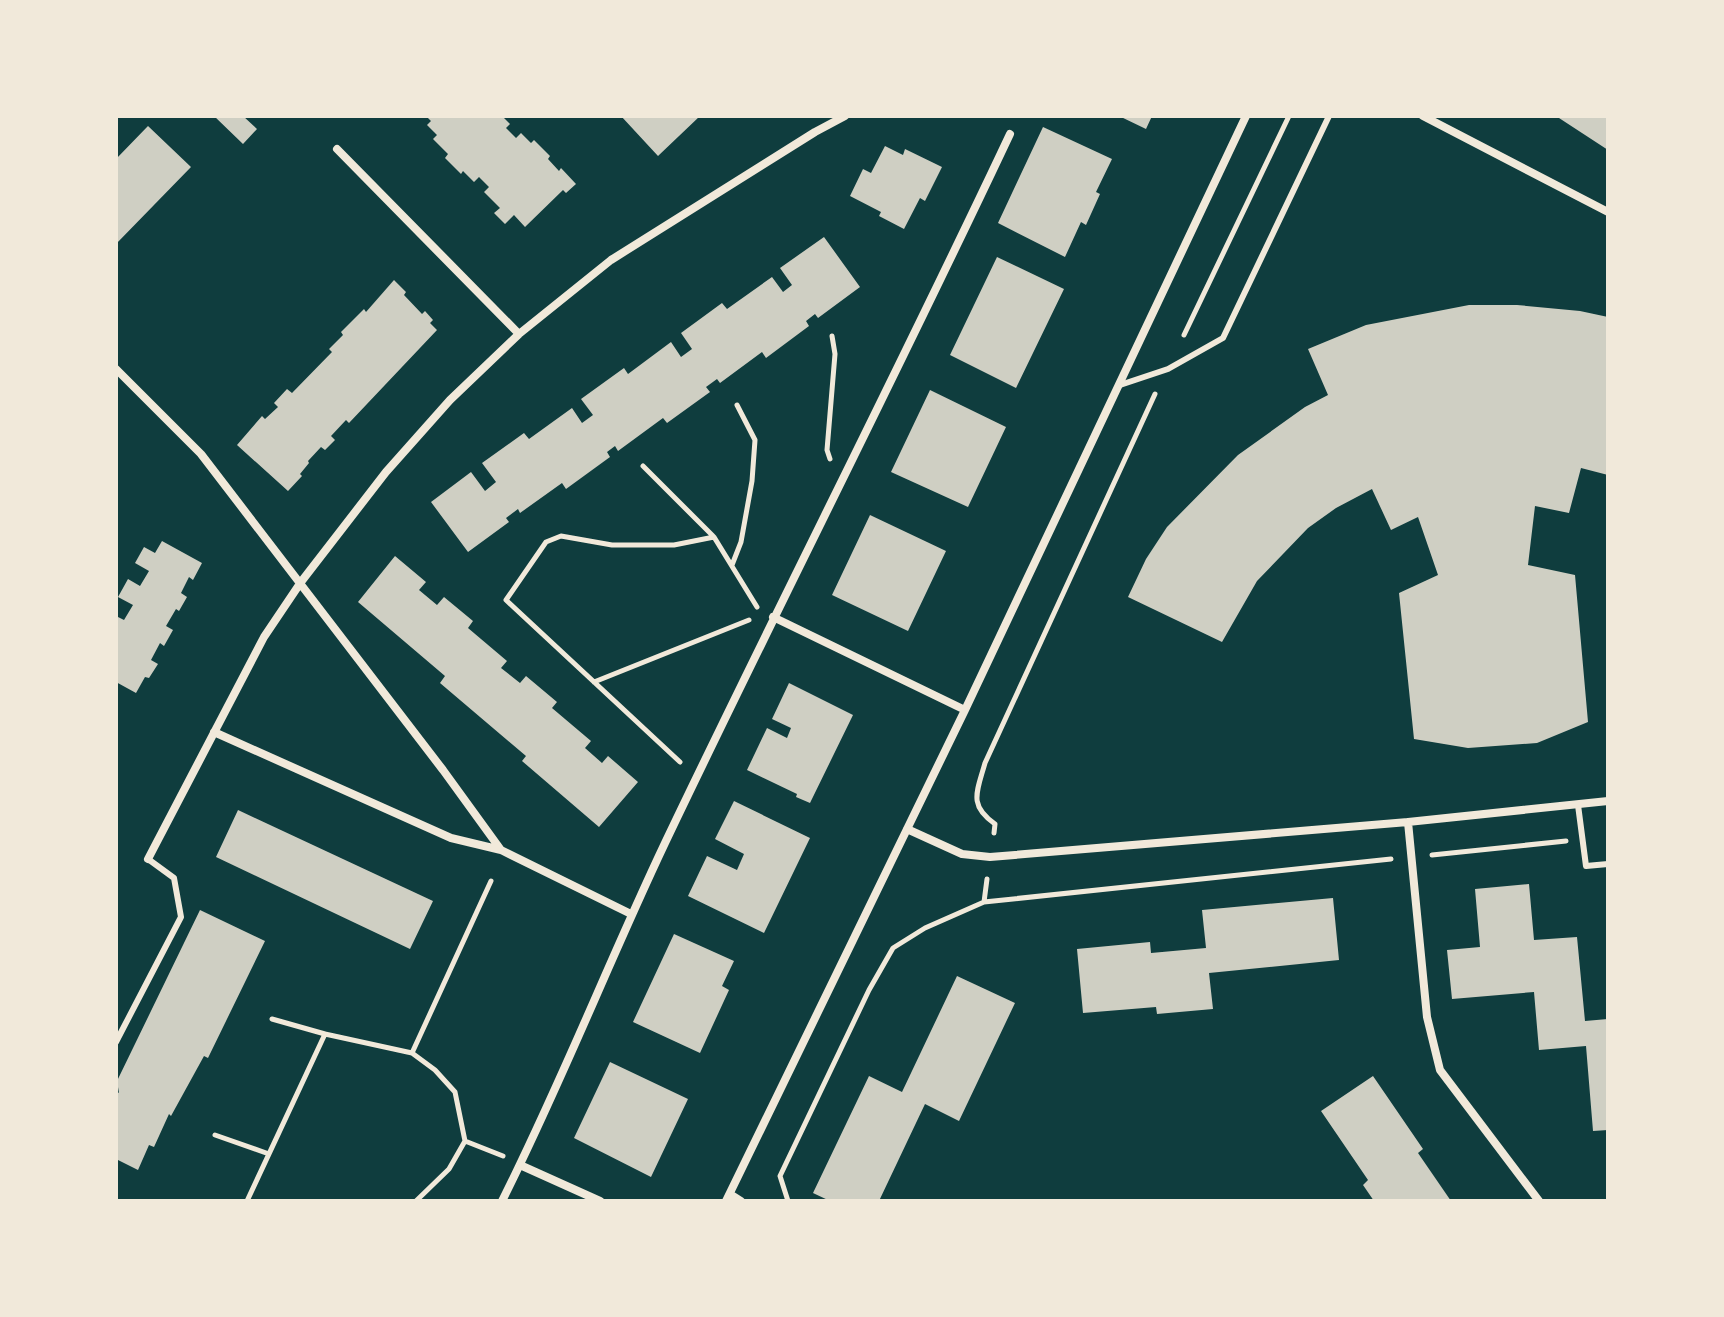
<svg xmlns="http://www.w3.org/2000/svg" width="1724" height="1317" viewBox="0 0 1724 1317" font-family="Jost,sans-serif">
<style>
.building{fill:#cfcfc3}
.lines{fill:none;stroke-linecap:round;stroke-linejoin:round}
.path{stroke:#f1e9da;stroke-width:5}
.service{stroke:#f1e9da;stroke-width:6}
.minor{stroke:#f1e9da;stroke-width:8}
</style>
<rect width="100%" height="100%" fill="#0f3d3e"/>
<path class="building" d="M214 116H243L257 129 243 144Z
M426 116H502L510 124 506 128 516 138 521 133 531 143 534 140 550 156 548 159 559 171 561 168 576 184 566 193 563 190 525 227 514 215 505 224 494 213 500 208 484 192 489 187 479 177 474 182 463 171 461 174 445 158 448 154 433 139 437 135 427 125 431 121Z
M621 116H700L658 156Z
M1119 116H1152L1146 129Z
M1560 116H1608V150L1559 118Z
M148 126 191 167 116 244V159Z
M1043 127 1112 159 1096 192 1100 194 1086 225 1081 222 1065 257 998 223Z
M885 146 903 155 905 149 942 167 925 201 920 198 904 229 879 216 881 212 850 196 863 169 871 173Z
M824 237 860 287 818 318 815 314 806 321 809 326 766 358 762 352 720 383 717 379 706 387 710 392 667 423 663 418 618 451 615 446 607 452 610 457 566 489 562 483 520 513 518 509 506 518 509 522 468 552 431 502 471 472 485 491 496 482 482 463 524 433 529 439 572 408 582 423 593 415 581 399 624 368 628 374 671 342 681 357 692 349 681 333 722 303 727 309 772 277 783 292 792 285 780 268Z
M997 257 1064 289 1016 388 950 355Z
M394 280 406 292 404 295 422 314 425 311 433 320 430 323 437 330 349 423 346 420 331 436 335 440 325 450 321 447 308 461 309 463 300 474 302 476 288 491 237 445 262 416 265 419 278 407 274 403 287 389 292 393 332 352 329 349 343 335 341 332 364 309 366 312Z
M1469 305H1517L1580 311 1608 317V475L1581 468 1569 513 1535 506 1528 565 1575 575 1588 722 1537 743 1468 748 1414 739 1399 593 1438 575 1418 517 1391 530 1372 489 1336 508 1308 528 1257 581 1222 642 1128 597 1146 559 1167 527 1238 455 1305 407 1328 395 1308 349 1366 325Z
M930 390 1006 427 968 507 891 472Z
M870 515 946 551 908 631 832 595Z
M162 541 202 563 193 580 189 577 181 593 187 597 179 611 176 609 166 626 173 630 164 646 160 643 151 660 158 664 149 678 145 677 136 693 116 682V616L124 620 133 605 118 597 128 579 140 586 149 571 135 563 144 547 155 553Z
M395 556 426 582 419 590 437 605 444 597 473 621 468 628 507 661 501 668 520 683 526 676 557 702 552 708 591 741 585 748 602 763 608 756 638 782 599 827 522 761 526 756 440 683 445 676 358 602Z
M789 683 853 715 810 803 796 797 797 794 747 770 767 728 787 738 791 728 772 719Z
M734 801 810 838 764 933 688 896 707 856 737 870 744 854 715 839Z
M238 810 433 901 410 949 216 857Z
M1529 884 1534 940 1577 937 1585 1021 1608 1019V1130L1593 1131 1586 1046 1539 1050 1534 992 1452 999 1447 950 1480 947 1475 889Z
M1333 898 1339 960 1209 973 1213 1009 1157 1014 1156 1007 1083 1013 1077 949 1150 942 1151 953 1206 948 1202 910Z
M200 910 265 941 208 1058 204 1056 171 1116 169 1114 154 1147 149 1145 138 1170 116 1159V1091L119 1093 117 1081Z
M674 934 734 961 722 986 729 990 700 1053 633 1022Z
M957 976 1015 1003 959 1121 925 1104 879 1201H830L813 1193 869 1076 902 1092Z
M610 1062 688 1099 651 1177 574 1138Z
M1373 1076 1423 1149 1418 1153 1451 1201H1374L1363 1185 1368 1180 1321 1111Z"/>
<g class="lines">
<path class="path" d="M1184 335 1289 116
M830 459 827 450 835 354 832 336
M643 466 713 536
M732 565 741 542 752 481 755 440 737 405
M594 682 749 620
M680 762 506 600 546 542 561 536 612 545H674L714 537 757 607
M994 833 995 824C968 805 977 792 985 763L1155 394
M1432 855 1566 841
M491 881 412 1053 435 1070 455 1092 465 1141 503 1156
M984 902 987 879
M272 1019 325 1034
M215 1135 269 1154
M247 1201 325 1034 412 1053
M416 1201 449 1169 465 1141
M788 1201 780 1176 869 990 893 948 925 928 984 902 1391 859"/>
<path class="service" d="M1120 385 1168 369 1223 338 1329 116
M1578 805 1586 866 1608 864
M116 1042 181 917 174 878 148 859"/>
<path class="minor" d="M1423 116 1608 212
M337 149 519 334
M116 369 201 454 443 770 501 850
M773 617 965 710
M214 732 451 838 501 850 631 914
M1408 822 1427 1017 1440 1070 1539 1201
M907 829 962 854 990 857 1408 822 1608 801
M148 859 264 637 301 582 386 472 450 400 519 334 611 260 815 132 845 116
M520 1165 600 1201
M730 1194 741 1201
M502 1201C561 1084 609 961 665 843 778 606 898 372 1010 134
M726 1201 965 710 1246 116"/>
</g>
<rect width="1724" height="1317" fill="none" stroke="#f1e9da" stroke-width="236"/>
</svg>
